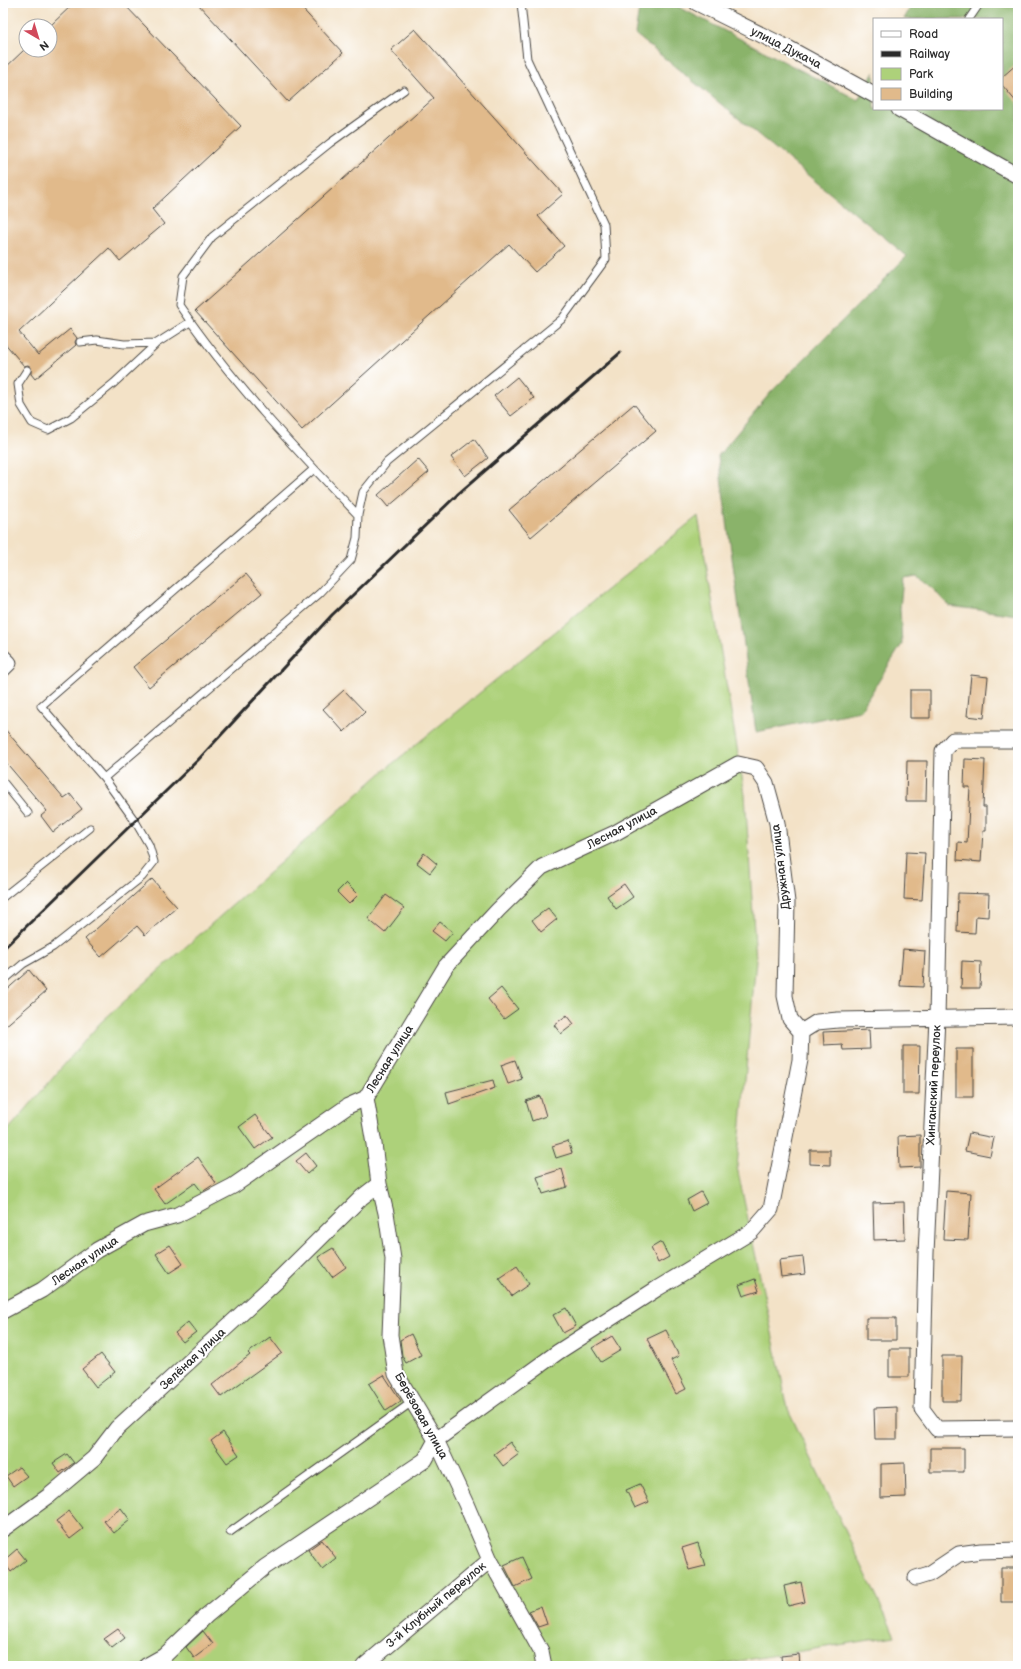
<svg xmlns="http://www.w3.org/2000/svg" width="1021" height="1669" viewBox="0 0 1021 1669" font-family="'Balsamiq Sans',sans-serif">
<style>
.green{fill:#add17a;stroke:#6c7e52}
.forest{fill:#8ab36a;stroke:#5a6f4a}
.building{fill:#e1ba8b}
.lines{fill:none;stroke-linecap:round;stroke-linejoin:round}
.lane-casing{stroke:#494642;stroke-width:9}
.street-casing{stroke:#494642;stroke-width:17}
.lane{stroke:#fff;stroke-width:7}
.street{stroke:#fff;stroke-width:15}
.rail{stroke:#2b2b2b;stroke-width:3}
.labels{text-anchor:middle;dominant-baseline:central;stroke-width:4;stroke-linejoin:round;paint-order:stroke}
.street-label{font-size:12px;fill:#2b2b2b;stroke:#fff}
</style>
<rect width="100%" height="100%" fill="#fff"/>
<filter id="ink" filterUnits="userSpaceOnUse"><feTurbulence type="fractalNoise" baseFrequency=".025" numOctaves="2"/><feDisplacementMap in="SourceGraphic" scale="8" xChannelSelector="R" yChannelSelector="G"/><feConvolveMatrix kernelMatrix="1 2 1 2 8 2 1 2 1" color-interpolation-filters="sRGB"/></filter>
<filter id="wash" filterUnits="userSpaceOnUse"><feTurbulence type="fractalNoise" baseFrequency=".012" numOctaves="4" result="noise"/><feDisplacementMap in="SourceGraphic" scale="16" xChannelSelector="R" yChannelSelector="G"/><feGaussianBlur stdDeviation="0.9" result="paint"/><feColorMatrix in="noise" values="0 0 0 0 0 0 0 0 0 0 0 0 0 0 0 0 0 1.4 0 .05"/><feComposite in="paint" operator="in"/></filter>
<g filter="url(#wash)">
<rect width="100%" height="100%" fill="#f3e2c7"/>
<path class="green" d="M698 516 745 795 756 960 737 1167 788 1409 895 1636 708 1666H3V1136L100 1023 387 768Z"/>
<path class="forest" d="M640 3H671L858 100 874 72V109H1002V19H904L913 3H1018V615L949 606 933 589 917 576 903 578 900 608 902 644 860 711 756 732 718 456 771 392 907 256 635 34Z"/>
<g id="blocks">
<path class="building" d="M74 3H123L241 126 152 209 164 224 120 261 109 248 19 332 38 355 70 329 77 338 75 342 76 345 35 379 31 374V367L28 365 24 366 3 341V70L24 50H50V26Z
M197 3H297L343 53 288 102Z
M415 29 563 194 538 216 564 246 535 272 509 244 302 430 195 311 434 98 391 50Z
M1018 63V104L1002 85V77Z
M517 377 534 398 511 416 494 396Z
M634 404 656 431 531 537 509 510Z
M474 439 488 458 465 476 451 457Z
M418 459 429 472 388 507 378 495Z
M246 574 262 593 149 687 133 667Z
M971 675 988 677 984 718 967 716Z
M344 690 365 712 344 732 323 709Z
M910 690H930V718H910Z
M3 727 64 798 70 794 82 809 53 832 41 816 47 811 3 759Z
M965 759 985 760 983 807H986V831H983L981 862 957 860 958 842 967 843 970 787H964Z
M907 761H927L926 801H906Z
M906 852 925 853 922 900 904 899Z
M424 853 437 864 430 873 417 863Z
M152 879 177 907 145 935 137 926 101 957 85 939Z
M346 883 358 895 349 904 337 892Z
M624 884 633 897 616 909 607 896Z
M958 893 989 894 988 917 976 916 975 933 957 932Z
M386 895 404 908 385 933 368 919Z
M548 908 557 919 541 932 532 920Z
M440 922 453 932 445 941 432 931Z
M903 949 925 951 923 987 900 986Z
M962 961 981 962 980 988H961Z
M29 970 46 991 3 1028V993Z
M501 988 518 1009 504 1019 488 999Z
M567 1015 574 1024 561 1034 554 1025Z
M869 1030 870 1049 843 1050 842 1044 824 1045 823 1032Z
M903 1046H920L919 1094H903Z
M956 1049H973V1097H956Z
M515 1060 522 1079 508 1084 501 1065Z
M493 1080 495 1088 449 1104 446 1092Z
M540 1096 546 1116 532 1121 526 1101Z
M255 1115 272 1137 255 1149 239 1127Z
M969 1133 994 1138 990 1156 965 1151Z
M920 1135V1167L899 1168 898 1136Z
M568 1141 572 1153 556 1158 552 1146Z
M810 1150H830V1165L810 1164Z
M306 1153 316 1166 307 1174 296 1161Z
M198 1157 216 1183 202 1192 195 1183 165 1204 154 1189Z
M562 1169 567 1187 543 1194 537 1177Z
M946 1191 971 1193 968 1240 943 1239Z
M701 1192 707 1203 692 1211 687 1200Z
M904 1202 905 1239 874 1240 873 1203Z
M661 1242 669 1257 658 1263 651 1248Z
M170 1245 183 1264 169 1273 156 1254Z
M333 1248 346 1267 332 1277 318 1257Z
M803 1257 805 1274 781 1277 779 1260Z
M517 1266 529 1284 512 1296 499 1278Z
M755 1279 759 1291 743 1296 739 1285Z
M566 1308 576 1326 563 1333 553 1315Z
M866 1318H896V1340H866Z
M188 1322 196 1332 183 1342 175 1333Z
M666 1330 679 1356 671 1360 686 1389 676 1394 647 1339Z
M411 1334 421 1355 406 1363 402 1356 400 1340Z
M612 1336 621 1350 601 1362 592 1348Z
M270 1337 282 1353 221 1397 212 1385 250 1355 248 1353Z
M889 1349H909V1377H889Z
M101 1354 115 1372 96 1387 82 1369Z
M942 1356H962L961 1401H942Z
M384 1375 401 1401 386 1411 369 1384Z
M897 1407V1439H875L874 1408Z
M223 1432 239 1455 227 1463 211 1441Z
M510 1442 519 1454 503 1466 494 1454Z
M930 1448H964V1472H930Z
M67 1454 74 1463 60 1473 53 1463Z
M905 1463 906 1497 881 1498V1464Z
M19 1467 27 1476 13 1486 6 1476Z
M640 1484 649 1502 635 1508 626 1490Z
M121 1508 130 1520 114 1533 104 1521Z
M69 1511 83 1529 70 1539 56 1521Z
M322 1540 336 1558 322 1569 308 1550Z
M698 1543 705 1566 689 1570 682 1548Z
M17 1549 26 1560 11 1572 3 1561Z
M522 1557 532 1579 515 1587 504 1565Z
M1001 1568H1018V1602H1001Z
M801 1582 805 1602 788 1606 784 1586Z
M541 1606 547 1624 538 1627 529 1611Z
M118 1629 125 1638 112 1648 104 1639Z
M203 1631 213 1644 194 1658 186 1647Z
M799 1654 800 1666H782L781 1656Z"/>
</g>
</g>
<g filter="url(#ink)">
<use href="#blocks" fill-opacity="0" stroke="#494642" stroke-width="1"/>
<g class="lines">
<defs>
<path id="lane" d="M969 19 980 3
M80 342 97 340 124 344 157 343
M27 370 18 384 21 405 32 423 48 430 71 418 114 383 157 343 190 322
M358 515C294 448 231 381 179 305L183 276 212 237 330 143 404 90
M104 778 320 593 351 560 357 538 358 515 363 492 387 462 562 319 606 259 604 224 527 59 521 3
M3 782 28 813
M3 897 90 828
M3 981 23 964 53 947 142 877 154 862 149 845 135 821 104 778 41 706 314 469
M230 1532 412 1402"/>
<path id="street" d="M697 3 788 48 874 95
M899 109 1018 176
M3 657 9 663 3 669
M1018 740H953L943 751 937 1018 926 1253 922 1409 937 1429 1018 1428
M366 1098 374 1144 379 1184 386 1213 393 1259 390 1335 396 1374 436 1440 466 1504 490 1560 541 1651 544 1666
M3 1311 42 1290 97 1250 144 1224 177 1215 233 1186 348 1106 366 1098 446 966 498 910 542 867 615 833 738 764 756 768 766 783 777 823 787 902 785 996 790 1019 801 1032
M3 1529 50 1495 94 1458 117 1428 277 1281 362 1197 379 1184
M916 1578 929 1574 959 1554 981 1551 1018 1550
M146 1666 164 1656 206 1616 265 1567 425 1460 436 1440 558 1352 658 1288 751 1232 771 1209 800 1060 801 1032 817 1022 838 1020 1018 1017
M364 1666 490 1560"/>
</defs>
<use href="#lane" class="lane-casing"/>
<use href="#street" class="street-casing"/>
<use href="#lane" class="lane"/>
<use href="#street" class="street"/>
<path class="rail" d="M3 949 198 760 332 615 457 495 620 353"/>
</g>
</g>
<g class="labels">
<g class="street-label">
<text transform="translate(786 48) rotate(27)">улица Дукача</text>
<text transform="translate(622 828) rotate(-28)">Лесная улица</text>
<text transform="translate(781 867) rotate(-97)">Дружная улица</text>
<text transform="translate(390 1059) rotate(-58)">Лесная улица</text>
<text transform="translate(934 1085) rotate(-87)">Хинганский переулок</text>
<text transform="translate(85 1261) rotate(-34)">Лесная улица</text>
<text transform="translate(193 1359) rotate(-43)">Зелёная улица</text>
<text transform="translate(421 1416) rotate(61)">Берёзовая улица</text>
<text transform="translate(436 1605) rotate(-40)">3-й Клубный переулок</text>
</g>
</g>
<rect width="1021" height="1669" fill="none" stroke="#fff" stroke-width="16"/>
<rect x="873" y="18" width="130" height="92" fill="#ffffff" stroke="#aaaaaa"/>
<rect x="881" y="31" width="20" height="6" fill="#ffffff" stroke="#aaaaaa"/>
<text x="909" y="38" font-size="12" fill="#2b2b2b">Road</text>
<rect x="881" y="51" width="20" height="6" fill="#2b2b2b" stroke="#aaaaaa"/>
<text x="909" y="58" font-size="12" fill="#2b2b2b">Railway</text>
<rect x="881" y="68" width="20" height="12" fill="#add17a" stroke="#aaaaaa"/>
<text x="909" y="78" font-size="12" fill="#2b2b2b">Park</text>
<rect x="881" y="88" width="20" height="12" fill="#e1ba8b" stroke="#aaaaaa"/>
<text x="909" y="98" font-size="12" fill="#2b2b2b">Building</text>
<g transform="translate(38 38) rotate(142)"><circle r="19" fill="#ffffff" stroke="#aaaaaa"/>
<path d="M0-3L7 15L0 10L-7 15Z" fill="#d1495b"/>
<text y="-6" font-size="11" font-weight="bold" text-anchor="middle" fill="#2b2b2b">N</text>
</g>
</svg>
